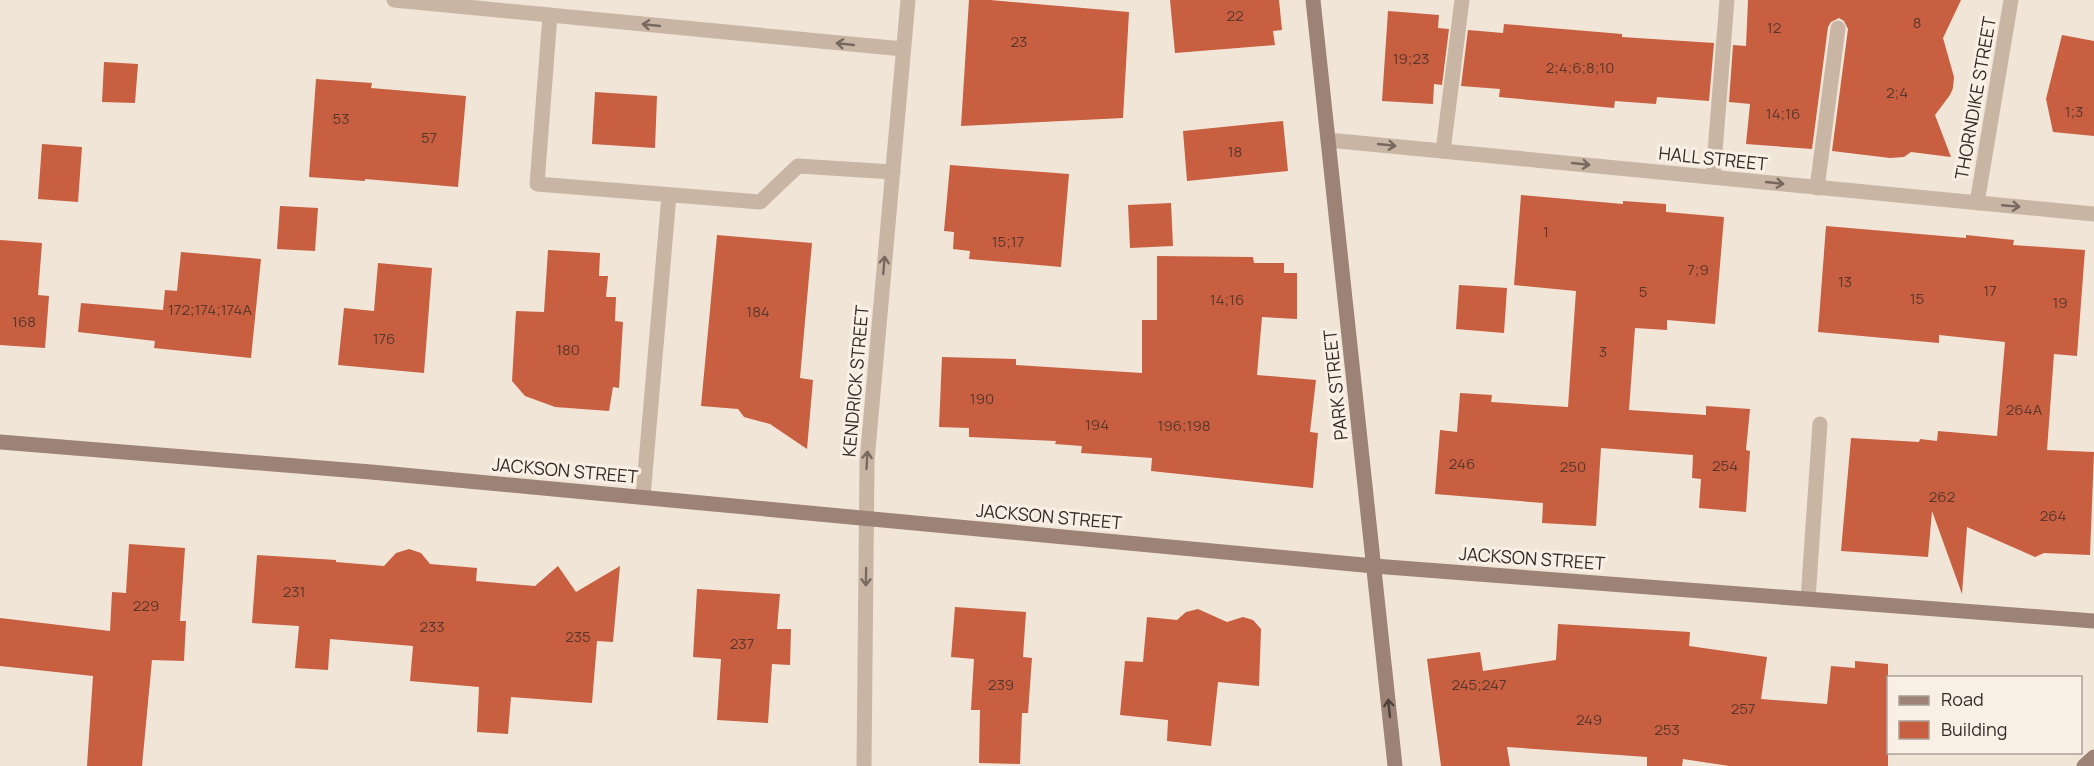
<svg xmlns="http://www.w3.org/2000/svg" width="2094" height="766" viewBox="0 0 2094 766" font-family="Manrope,sans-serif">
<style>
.building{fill:#c75f40}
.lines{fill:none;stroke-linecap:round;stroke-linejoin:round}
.lane{stroke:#c9b5a4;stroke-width:15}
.street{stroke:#c9b5a4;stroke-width:15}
.secondary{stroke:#9d8376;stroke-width:15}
.oneway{stroke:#77695f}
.oneway2{stroke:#4e403a}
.labels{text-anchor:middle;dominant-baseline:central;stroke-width:6;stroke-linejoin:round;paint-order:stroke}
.number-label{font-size:15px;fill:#59372c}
.street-label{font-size:18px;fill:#342a26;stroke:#f9efe4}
</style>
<rect width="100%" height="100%" fill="#f1e5d8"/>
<path class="building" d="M969 0H990L1129 12 1123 118 961 126Z
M1170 0H1279L1282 30 1273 31 1275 45 1175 53Z
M1748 0H1961L1943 38 1954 77 1953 88 1950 95 1935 115 1951 157 1911 152 1904 157 1890 158 1832 151 1848 29 1844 21 1839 18 1831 22 1828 27 1812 149 1746 144 1750 104 1729 102 1733 45 1746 46Z
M1388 11 1439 15 1438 28 1449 29 1442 85 1434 84 1433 104 1382 101Z
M1504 24 1622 34V37L1714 43 1709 101 1657 97 1656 104 1615 101 1614 108 1499 97 1500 89 1461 86 1468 30 1503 33Z
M2062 35 2094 41V136L2053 132 2046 99Z
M104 62 138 64 135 103 102 102Z
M316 79 372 83 371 88 466 96 458 187 365 179V181L309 177Z
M595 92 657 96 655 148 592 144Z
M1283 121 1288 171 1187 181 1183 131Z
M42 144 82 147 78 202 38 199Z
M950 165 1069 174 1061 267 969 259 970 251 953 249 954 232 944 231Z
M1521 195 1623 204V201L1666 204V212L1724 217 1715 324 1667 320V330L1635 328 1629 410 1706 415V406L1750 409 1746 450 1750 451 1746 512 1699 508 1701 479 1692 478 1693 455 1601 448 1596 526 1542 523 1543 503 1435 494 1440 430 1457 432 1460 393 1492 395 1491 402 1568 407 1576 291 1514 285Z
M1171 203 1173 246 1130 248 1128 205Z
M280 206 318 208 315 251 277 249Z
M1826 226 1966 238V235L2014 240 2013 245 2085 250 2077 356 2054 354 2047 450 2094 452 2090 555 2044 553 2035 557 1967 527 1962 594 1932 511 1928 557 1841 551 1851 438 1919 442 1920 439 1937 441 1938 431 1997 436 2005 342 1939 335V343L1818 332Z
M717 235 812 243 800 378 813 380 807 449 770 424 744 417 738 409 701 406Z
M0 240 42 243 38 295 49 296 45 348 0 345Z
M548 250 600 253 599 276H608L606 297H616L615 321 623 322 619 388 613 387 609 411 555 407 525 396 512 381 516 311 544 312Z
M181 252 261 259 251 358 154 348 155 341 78 332 81 303 163 310 165 290 177 291Z
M1157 256 1253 257 1254 263H1284V273H1297V319L1262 317 1257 375 1316 380 1310 432 1318 433 1313 488 1151 471 1152 458 1081 453 1082 446 1055 444 1056 441 969 437V428L939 427 942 357 1016 359V365L1142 373V320H1157Z
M378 263 432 268 424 373 338 365 344 308 374 311Z
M1459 285 1507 288 1504 333 1456 329Z
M129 544 185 548 180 621H186L184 661 152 660 142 766H87L93 676 0 666V618L110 631 112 592 126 593Z
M409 549 421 553 430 564 477 568 476 581 535 586 558 566 576 592 620 566 613 642 597 641 592 703 511 697 508 734 477 732 479 687 410 681 413 646 330 639 328 670 295 668 299 626 252 623 257 555 336 560V562L384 566 396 553Z
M697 589 780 594 777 629H791L790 665 772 664 768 723 717 720 721 659 693 657Z
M955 607 1026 612 1023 657 1032 658 1028 713H1022L1020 764 979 763 980 710H971L974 659 951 657Z
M1198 609 1227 622 1243 617 1253 620 1261 629 1259 686 1218 682 1211 746 1167 741 1168 720 1120 715 1125 661 1143 662 1147 617 1177 620 1186 612Z
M1558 624 1690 632 1689 646 1767 657 1761 699 1827 704 1831 666 1855 668V661L1888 664V766H1729L1683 759 1682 766H1647V757L1507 747 1510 766H1441L1427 659 1480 652 1483 671 1556 660Z"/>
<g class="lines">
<path class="lane" d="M550 15 537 184 760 202 798 166 893 172
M1443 151 1462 0
M1713 177 1727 0
M643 497 669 195
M1808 599 1820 424"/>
<path class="street" d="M394 0 903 49
M1328 140 2094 214
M1817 188 1838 28
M1977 203 2011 0
M864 766 867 461 908 0"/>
<path class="secondary" d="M1313 0 1395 766
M0 442 371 472 1374 566 2094 621
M2084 766 2094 757"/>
</g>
<defs><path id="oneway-shaft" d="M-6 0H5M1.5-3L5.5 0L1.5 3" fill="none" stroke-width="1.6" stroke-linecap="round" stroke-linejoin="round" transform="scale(1.5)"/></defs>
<g class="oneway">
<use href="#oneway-shaft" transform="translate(651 25) rotate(-174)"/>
<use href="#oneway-shaft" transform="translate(845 44) rotate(-174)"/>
<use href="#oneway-shaft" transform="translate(1387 145) rotate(6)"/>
<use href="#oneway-shaft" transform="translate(1581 164) rotate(6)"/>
<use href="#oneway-shaft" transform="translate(1775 183) rotate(6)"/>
<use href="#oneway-shaft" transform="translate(2011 206) rotate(5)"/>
<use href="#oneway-shaft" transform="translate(884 265) rotate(-85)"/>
<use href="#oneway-shaft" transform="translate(867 460) rotate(-87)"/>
<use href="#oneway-shaft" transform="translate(866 577) rotate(91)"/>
</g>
<use class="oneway2" href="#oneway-shaft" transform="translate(1389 708) rotate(-96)"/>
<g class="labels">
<g class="number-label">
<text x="1235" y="15">22</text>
<text x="1917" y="22">8</text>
<text x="1774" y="27">12</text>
<text x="1019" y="41">23</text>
<text x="1411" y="58">19;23</text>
<text x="1580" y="67">2;4;6;8;10</text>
<text x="1897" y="92">2;4</text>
<text x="2074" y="111">1;3</text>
<text x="1783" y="113">14;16</text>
<text x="341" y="118">53</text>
<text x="429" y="137">57</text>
<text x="1235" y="151">18</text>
<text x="1546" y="231">1</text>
<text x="1008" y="241">15;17</text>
<text x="1698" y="269">7;9</text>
<text x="1845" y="281">13</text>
<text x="1990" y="290">17</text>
<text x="1643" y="291">5</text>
<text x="1917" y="298">15</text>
<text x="1227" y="299">14;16</text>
<text x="2060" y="302">19</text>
<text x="210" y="309">172;174;174A</text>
<text x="758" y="311">184</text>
<text x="24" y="321">168</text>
<text x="384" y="338">176</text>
<text x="568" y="349">180</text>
<text x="1603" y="351">3</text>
<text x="982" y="398">190</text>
<text x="2024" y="409">264A</text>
<text x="1097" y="424">194</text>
<text x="1184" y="425">196;198</text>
<text x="1462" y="463">246</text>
<text x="1725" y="465">254</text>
<text x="1573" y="466">250</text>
<text x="1942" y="496">262</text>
<text x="2053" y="515">264</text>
<text x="294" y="591">231</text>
<text x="146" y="605">229</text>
<text x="432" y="626">233</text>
<text x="578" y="636">235</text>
<text x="742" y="643">237</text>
<text x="1001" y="684">239</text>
<text x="1479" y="684">245;247</text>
<text x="1743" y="708">257</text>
<text x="1589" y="719">249</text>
<text x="1667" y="729">253</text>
</g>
<g class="street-label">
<text transform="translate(1975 98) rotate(-80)">THORNDIKE STREET</text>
<text transform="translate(1713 158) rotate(6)">HALL STREET</text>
<text transform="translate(855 381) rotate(-85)">KENDRICK STREET</text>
<text transform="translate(1335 385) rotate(-96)">PARK STREET</text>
<text transform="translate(565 470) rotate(5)">JACKSON STREET</text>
<text transform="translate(1049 516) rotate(5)">JACKSON STREET</text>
<text transform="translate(1532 558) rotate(4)">JACKSON STREET</text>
</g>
</g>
<rect x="1887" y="676" width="195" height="78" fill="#f9efe4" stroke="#aaa098" stroke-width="1.5"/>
<rect x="1899" y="696" width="30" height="9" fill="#9d8376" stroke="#aaa098" stroke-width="1.5"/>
<text x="1941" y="706" font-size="18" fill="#342a26">Road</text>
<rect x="1899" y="721" width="30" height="18" fill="#c75f40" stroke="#aaa098" stroke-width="1.5"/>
<text x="1941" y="736" font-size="18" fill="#342a26">Building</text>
</svg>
